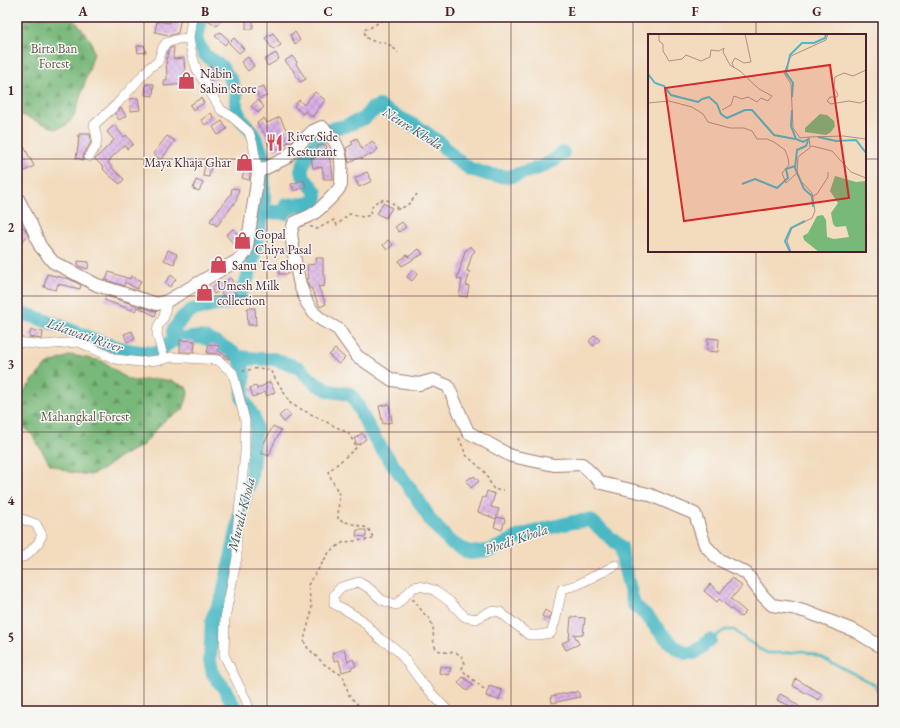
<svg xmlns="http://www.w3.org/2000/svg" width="900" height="728" viewBox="0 0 900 728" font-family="'EB Garamond',serif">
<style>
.forest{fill:url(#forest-firs);stroke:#616c52}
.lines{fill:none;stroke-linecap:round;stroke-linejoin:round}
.stream{stroke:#4bb9c5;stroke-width:2.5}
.river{stroke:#4bb9c5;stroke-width:14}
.building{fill:url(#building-cross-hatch)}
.street-casing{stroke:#9e7d74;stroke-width:10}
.secondary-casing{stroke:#9e7d74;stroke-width:14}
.path{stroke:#9e7d74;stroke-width:1.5;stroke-dasharray:3 3;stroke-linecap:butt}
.street{stroke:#fff;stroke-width:9}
.secondary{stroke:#fff;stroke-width:12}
.grid{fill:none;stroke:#4a1f2b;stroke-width:1;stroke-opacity:0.55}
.labels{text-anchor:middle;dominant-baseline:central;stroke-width:3;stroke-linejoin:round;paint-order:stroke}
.park-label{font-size:13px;fill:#615649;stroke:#f6f6f2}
.poi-label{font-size:13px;fill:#4a1f2b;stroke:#f6f6f2;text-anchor:start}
.water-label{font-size:14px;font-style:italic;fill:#4a5561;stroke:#f6f6f2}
.inset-river{fill:none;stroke:#4bb9c5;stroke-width:2}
.inset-road{fill:none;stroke:#af9083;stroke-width:1}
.view{fill:#d62828;fill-opacity:0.15;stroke:#d62828;stroke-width:2}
.inset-edge{fill:none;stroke:#4a1f2b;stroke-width:2}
.neatline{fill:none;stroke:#4a1f2b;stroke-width:1.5}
.grid-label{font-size:13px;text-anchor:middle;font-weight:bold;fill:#4a1f2b}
</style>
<defs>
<pattern id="forest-firs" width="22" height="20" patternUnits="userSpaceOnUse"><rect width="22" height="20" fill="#78b879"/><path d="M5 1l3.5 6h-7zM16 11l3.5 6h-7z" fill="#649563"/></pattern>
<pattern id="building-cross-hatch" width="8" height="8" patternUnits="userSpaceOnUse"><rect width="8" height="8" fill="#dab0e6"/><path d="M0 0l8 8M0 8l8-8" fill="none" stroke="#b38fbb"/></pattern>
</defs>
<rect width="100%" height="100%" fill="#f6f6f2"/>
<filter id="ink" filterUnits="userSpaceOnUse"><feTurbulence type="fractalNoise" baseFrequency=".025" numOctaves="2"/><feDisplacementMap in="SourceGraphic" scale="8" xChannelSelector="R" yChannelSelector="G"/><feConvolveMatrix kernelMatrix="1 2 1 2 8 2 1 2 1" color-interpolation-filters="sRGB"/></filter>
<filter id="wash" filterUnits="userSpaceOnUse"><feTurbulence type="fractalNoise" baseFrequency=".012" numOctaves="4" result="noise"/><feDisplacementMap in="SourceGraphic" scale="16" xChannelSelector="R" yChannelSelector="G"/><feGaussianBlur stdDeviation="0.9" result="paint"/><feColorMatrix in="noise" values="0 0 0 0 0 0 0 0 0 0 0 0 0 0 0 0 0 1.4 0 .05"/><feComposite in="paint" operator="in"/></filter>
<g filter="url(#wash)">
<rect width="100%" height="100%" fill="#f3dbbd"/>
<path class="forest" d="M17 17H72L91 41 94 53 75 114 68 124 56 129 17 113Z
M71 355 102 361 127 379 133 381 159 379 172 381 186 387 188 392 187 398 183 410 165 420 143 445 118 458 102 470 90 475 69 472 50 464 33 436 19 422 17 416V404L20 396 46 365Z"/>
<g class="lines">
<path class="stream" d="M332 123 370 120 381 113 387 111
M316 137 301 160 299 170 304 179 314 192 318 202 317 204
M260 222 266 219 278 218 297 212 313 208
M710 640 725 630H734L745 639 767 653H785L804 651 821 657 875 685 883 701"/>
<path class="river" d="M262 212 266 211 285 213 286 205 306 204 316 201V192L305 179 301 171 304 162 309 152 325 132 335 128 345 126 365 118 371 109 379 106 387 111 422 130 440 143 457 160 470 169 490 175 509 177 538 168 553 161 563 153
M17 313C29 314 41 319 52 323 87 336 121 354 158 353 163 349 167 343 173 341 176 340 197 337 201 337 209 339 235 351 239 358 246 370 244 385 242 397L254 418 256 430 253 444V457L251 477 240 511 237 531 222 598 212 619 210 660 213 674 224 688 237 711
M174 341 173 331 182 318 192 310 228 303 240 294 248 277 253 258 264 203 263 157 258 143 251 130 241 119 236 108V93L231 80 221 66 205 55 196 40 199 24V17
M239 357 258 359H274L299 368 316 384 330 391 350 394 354 399 372 434 381 448 417 498 431 521 450 542 470 553 488 551 503 545 520 536 548 528 573 522 590 520 621 547 623 562 634 605 647 616 661 633 675 647 686 653H694L710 640"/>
</g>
<g id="blocks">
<path class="building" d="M171 17H181L178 33 168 36V35L155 32 157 21 170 23Z
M203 17H223L217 26Z
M246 18 253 19V29H246Z
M220 32 229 40 225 45 215 36Z
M295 32 300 40 295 44 290 35Z
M273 33 281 45 273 50 265 38Z
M234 38 244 49 239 53 229 43Z
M144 45 146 52 138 53 137 46Z
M174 47 173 57 174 59 184 58 185 74 188 73 192 84 185 86 184 84 164 86V80H167L166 58H167L168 50 170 48Z
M276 53 279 59 268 66 264 60Z
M292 56 297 62 296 64 306 79 300 82 293 71H294L285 61Z
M248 57 254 66 248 71 241 62Z
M211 66 219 77 211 82 205 72 206 71 205 70Z
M146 84H154L153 96 145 95Z
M264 86 267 96 259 99 255 89Z
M315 92 325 100 312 117 305 111 303 114 294 106 299 100 304 105Z
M138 98 140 110 131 111 130 99Z
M201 98 204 103 193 110 190 105Z
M258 100 264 107 258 113 251 106Z
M121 108 126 116 119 120 115 114Z
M211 113 214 119 205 125 201 120Z
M280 117 284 126 294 139 289 143 288 142 275 151 267 139H268L257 123 264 118 267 123Z
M222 121 227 129 218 135 213 127Z
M114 125 124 137 126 135 133 144 127 149 125 145 112 157 108 163 114 170 124 179 120 184 110 176 103 169 104 168 95 159 114 140 107 132Z
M17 133 34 166 23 172 17 159Z
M79 134H90L91 138 90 144 84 154 83 157 84 160 76 158 78 147Z
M167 136 175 141 161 160 153 154Z
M357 138 362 150 372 141 378 149 370 156 369 154 362 159 360 157 349 163 346 148 353 144 351 141Z
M326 145 332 168 333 179H324L322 167 313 168 311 158 319 156 317 146Z
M240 157H247V166H241Z
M205 164 211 165 209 177 203 176Z
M246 167 251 169 249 180 242 178Z
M367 172 372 181 359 187 355 178Z
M196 180 203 183 199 191 193 189Z
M304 180 306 187 294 191 291 184Z
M232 188 239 189 236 201 217 226 210 221 231 194Z
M383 203 392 208 386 218 377 214Z
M402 222 406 227 399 232 395 227Z
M17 224 20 229 22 226 25 229 28 235 17 248Z
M233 229 241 237 239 246 238 248 232 243V242L226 235Z
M388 240 393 245 387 250 383 245Z
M471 246 475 251 472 254 467 271 470 272 466 285 469 286 467 297 459 296 462 280 457 279 465 251Z
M419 249 423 254 402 266 399 261 407 255 408 257Z
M168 250 177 254 174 264 164 260Z
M316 258H323V276H325L324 287 318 286 326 304 320 307 311 288H309L307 279H309L307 265 316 264Z
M78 261 89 262 88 269 78 266Z
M288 267V274H279V268Z
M413 269 418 273 412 281 407 277Z
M109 272 130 279 131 276 141 281 137 289 125 282 124 286 106 280Z
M47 274 69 279 81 285 80 289 58 284 56 290 44 287Z
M171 275 176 279 170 287 165 283Z
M231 278 233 283 230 285 236 294 226 300 220 291 214 294 211 288Z
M106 296 136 305 137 307 135 311 104 300Z
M139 306 155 311H157L155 316 138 307Z
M247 308H255L256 325H248Z
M31 330 43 332 42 339 29 337Z
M132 331 135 339 127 342 124 334Z
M595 335 600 340 593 346 589 341Z
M708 338 719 339 718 352 707 351Z
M180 340 195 341 194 352H180Z
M209 344 219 346 218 351 229 357V359L225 358 219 354 207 353Z
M335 349 345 358 339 364 329 355Z
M270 382 275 392 267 396 265 392 253 397 250 388 256 386 257 389Z
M389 404 392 422 383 424 379 406Z
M286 410 291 416 284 422 279 416Z
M273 426 281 430 274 443 269 456 261 453 264 443Z
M362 433 366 439 358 445 354 439Z
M474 476 479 481 471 488 466 481 471 477 472 478Z
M487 491 495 494 491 507 499 509 496 519 478 512 483 497 485 498Z
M497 517 505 519 502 530 494 527Z
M357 530H366V537L356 536Z
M732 578 742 586 731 599 746 612 741 617 719 599 717 602 704 591 710 584 720 593Z
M545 610 551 614 548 620 542 616Z
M571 617 585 618 583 635 574 634 579 644 566 650 562 643 569 640Z
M344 649 348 662 353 659 356 666 351 668 352 669 342 672 339 660 334 661 332 653Z
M440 666 451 668 449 675 439 673Z
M463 677 473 685 467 691 458 683Z
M796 679 822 694 819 700 793 686Z
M489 686 502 690 499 700 486 696Z
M578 691 580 697 552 703 551 696 573 692V693Z
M780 694 789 698V699L800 707 799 710 777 700Z"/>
</g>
</g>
<g filter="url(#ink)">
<use href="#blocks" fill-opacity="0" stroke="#9e7d74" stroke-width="1"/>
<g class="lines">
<defs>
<path id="street" d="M192 17 189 38 192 55 197 70 221 110 231 116 249 132 253 144 258 172
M89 157 96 146 97 138 94 125 117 104 150 67 158 62 163 47 166 43 178 39 189 38
M167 301 164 317 158 326 157 334 162 352 165 359 171 357 218 360 233 373 245 420V453L237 531V557L225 618 224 655 247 702 249 711
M17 342 42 345 79 342 115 359 140 362 165 359
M17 520 22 519 36 524 42 535 38 543 26 556 17 558
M448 711 423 684 399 652 392 646 380 639 362 620 344 609 334 604V595L341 587 359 582 370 589 382 600 396 605 414 587 420 586 434 590 449 601 465 617 476 619 491 611 500 612 529 635H538L551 633 555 622 562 589 577 585 616 565"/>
<path id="secondary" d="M17 197 31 224 40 246 53 262 97 285 157 304 167 301 240 259 246 252 256 189 258 172 286 158 298 145 313 131 322 127C338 141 343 155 341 176 341 179 341 183 341 185 339 191 318 211 313 214 307 218 300 219 294 223L291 233 295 261 300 285 307 303 314 313 322 320 338 329 357 356 392 380 419 384 433 380 448 386 468 432 511 456 554 465 582 464 601 483 648 494 695 514 705 545 718 559 746 573 763 596 772 605 792 608 807 612 855 631 883 648"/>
</defs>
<use href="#street" class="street-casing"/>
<use href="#secondary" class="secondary-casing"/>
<path class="path" d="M388 17 368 29H364C365 44 375 40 385 43 391 45 394 48 398 53
M310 227H312L317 229 334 220 337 225 349 214 363 217 370 215 373 204C383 198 388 198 397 207L395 210C406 207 410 204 417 194
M242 371 259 368 270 370 291 404 348 433 357 447 328 472 339 494 338 520 368 528 374 539 344 542 330 551 308 585 312 610 304 640 306 646 324 664 343 676 349 695 360 707 361 711
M459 438 466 455 484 471 494 490H504
M412 600H414C418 605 421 610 425 615 427 617 429 618 430 619 431 621 432 626 433 628 434 635 432 645 437 649 446 657 460 645 465 664L462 668 463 671 485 690"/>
<use href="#street" class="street"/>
<use href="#secondary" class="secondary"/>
</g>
</g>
<path class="grid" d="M144 17V711M267 17V711M389 17V711M511 17V711M633 17V711M756 17V35M17 159H649M865 159H883M756 251V711M17 296H883M17 432H883M17 569H883"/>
<defs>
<symbol id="shop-bare" viewBox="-9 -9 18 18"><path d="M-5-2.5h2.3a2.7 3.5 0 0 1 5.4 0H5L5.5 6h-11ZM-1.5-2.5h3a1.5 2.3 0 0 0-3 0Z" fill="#d1495b" stroke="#f6f6f2" stroke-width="2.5" paint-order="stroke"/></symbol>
<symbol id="restaurant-bare" viewBox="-9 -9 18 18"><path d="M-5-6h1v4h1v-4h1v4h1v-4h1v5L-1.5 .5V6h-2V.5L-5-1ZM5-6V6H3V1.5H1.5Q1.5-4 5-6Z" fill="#d1495b" stroke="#f6f6f2" stroke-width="2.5" paint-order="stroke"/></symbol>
</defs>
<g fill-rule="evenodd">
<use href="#shop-bare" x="174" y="68" width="25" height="25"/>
<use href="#restaurant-bare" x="262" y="130" width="25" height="25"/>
<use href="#shop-bare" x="232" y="150" width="25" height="25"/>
<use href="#shop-bare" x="230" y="228" width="25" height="25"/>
<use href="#shop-bare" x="206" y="252" width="25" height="25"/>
<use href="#shop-bare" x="192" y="280" width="25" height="25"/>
</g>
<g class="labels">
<g class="park-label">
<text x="54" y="48">Birta Ban<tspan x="54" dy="15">Forest</tspan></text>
<text x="85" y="416">Mahangkal Forest</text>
</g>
<g class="poi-label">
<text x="200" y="73">Nabin<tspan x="200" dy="15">Sabin Store</tspan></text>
<text x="287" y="136">River Side<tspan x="287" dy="15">Resturant</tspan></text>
<text x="231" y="162" text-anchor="end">Maya Khaja Ghar</text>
<text x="255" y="234">Gopal<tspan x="255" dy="15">Chiya Pasal</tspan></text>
<text x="232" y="265">Sanu Tea Shop</text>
<text x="217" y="285">Umesh Milk<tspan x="217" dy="15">collection</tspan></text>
</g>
<g class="water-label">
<text transform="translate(413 128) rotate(32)">Neure Khola</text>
<text transform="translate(85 335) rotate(19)">Lilawati River</text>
<text transform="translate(241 514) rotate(-76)">Murali Khola</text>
<text transform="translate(516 539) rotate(-19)">Phedi Khola</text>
</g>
</g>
<g transform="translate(648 34)">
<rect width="218" height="218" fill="#f3dbbd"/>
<path d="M172 80 179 81 186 87 187 92 183 98 178 101 157 98V94ZM187 142 208 148 218 147V218H171L156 206 155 202 160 199 169 182 175 181 178 186 179 203 186 205 201 203 198 192 188 193 185 190 183 179 190 169 182 157Z" fill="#78b879"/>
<path class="inset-river" d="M0 40 7 49 16 52 23 61 50 68 54 65M144 63 145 49 138 39 142 21 154 9H166L177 4 178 0M54 65 61 63 69 70 73 80 79 84 97 76H104L126 101 147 105M144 76 143 92 148 105 155 108 161 105M170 103 188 107 208 106 218 119M160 107 158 112 149 116 147 134 156 155 164 162 165 173M94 150 107 145 129 154 140 144 138 135 147 132M142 218 137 207 143 194 157 187"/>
<path class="inset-road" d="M11 0V7L15 10V17L21 27 34 25 38 21 53 27 62 23 63 16 71 17 76 14 75 18 82 31 92 37 111 55 124 62 120 67 113 64 109 68 100 63 94 65 86 62 83 71 74 76M86 34 84 29 87 24 96 29 103 28 97 0M218 36 205 42 196 39 187 43 186 53 190 61 189 63H182L179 67 183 70 201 67 212 69 218 66M0 69 21 67 44 73 55 80 60 88 82 94H96L104 97 109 105H119L126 108 137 116 140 124 141 131 134 139 138 149 149 139 150 123 164 112 184 117 203 138 218 144M161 103 195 102 218 105M162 113 161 103 152 104 145 94 143 50 136 39 143 22 178 6 180 0M165 162 169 160 180 143V138M143 218 139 207 144 194 164 184 167 177 164 159 152 146 149 139"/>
<path class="view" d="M182 31 201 164 36 187 17 54Z"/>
<rect width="218" height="218" class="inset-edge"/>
</g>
<rect width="900" height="728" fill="none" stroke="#f6f6f2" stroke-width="44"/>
<rect x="22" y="22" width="856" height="684" class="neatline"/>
<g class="grid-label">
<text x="83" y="16">A</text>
<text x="205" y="16">B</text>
<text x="328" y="16">C</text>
<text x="450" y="16">D</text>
<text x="572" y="16">E</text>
<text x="695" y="16">F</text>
<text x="817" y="16">G</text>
<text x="11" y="95">1</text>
<text x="11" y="232">2</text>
<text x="11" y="369">3</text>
<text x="11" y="505">4</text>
<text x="11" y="642">5</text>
</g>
</svg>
